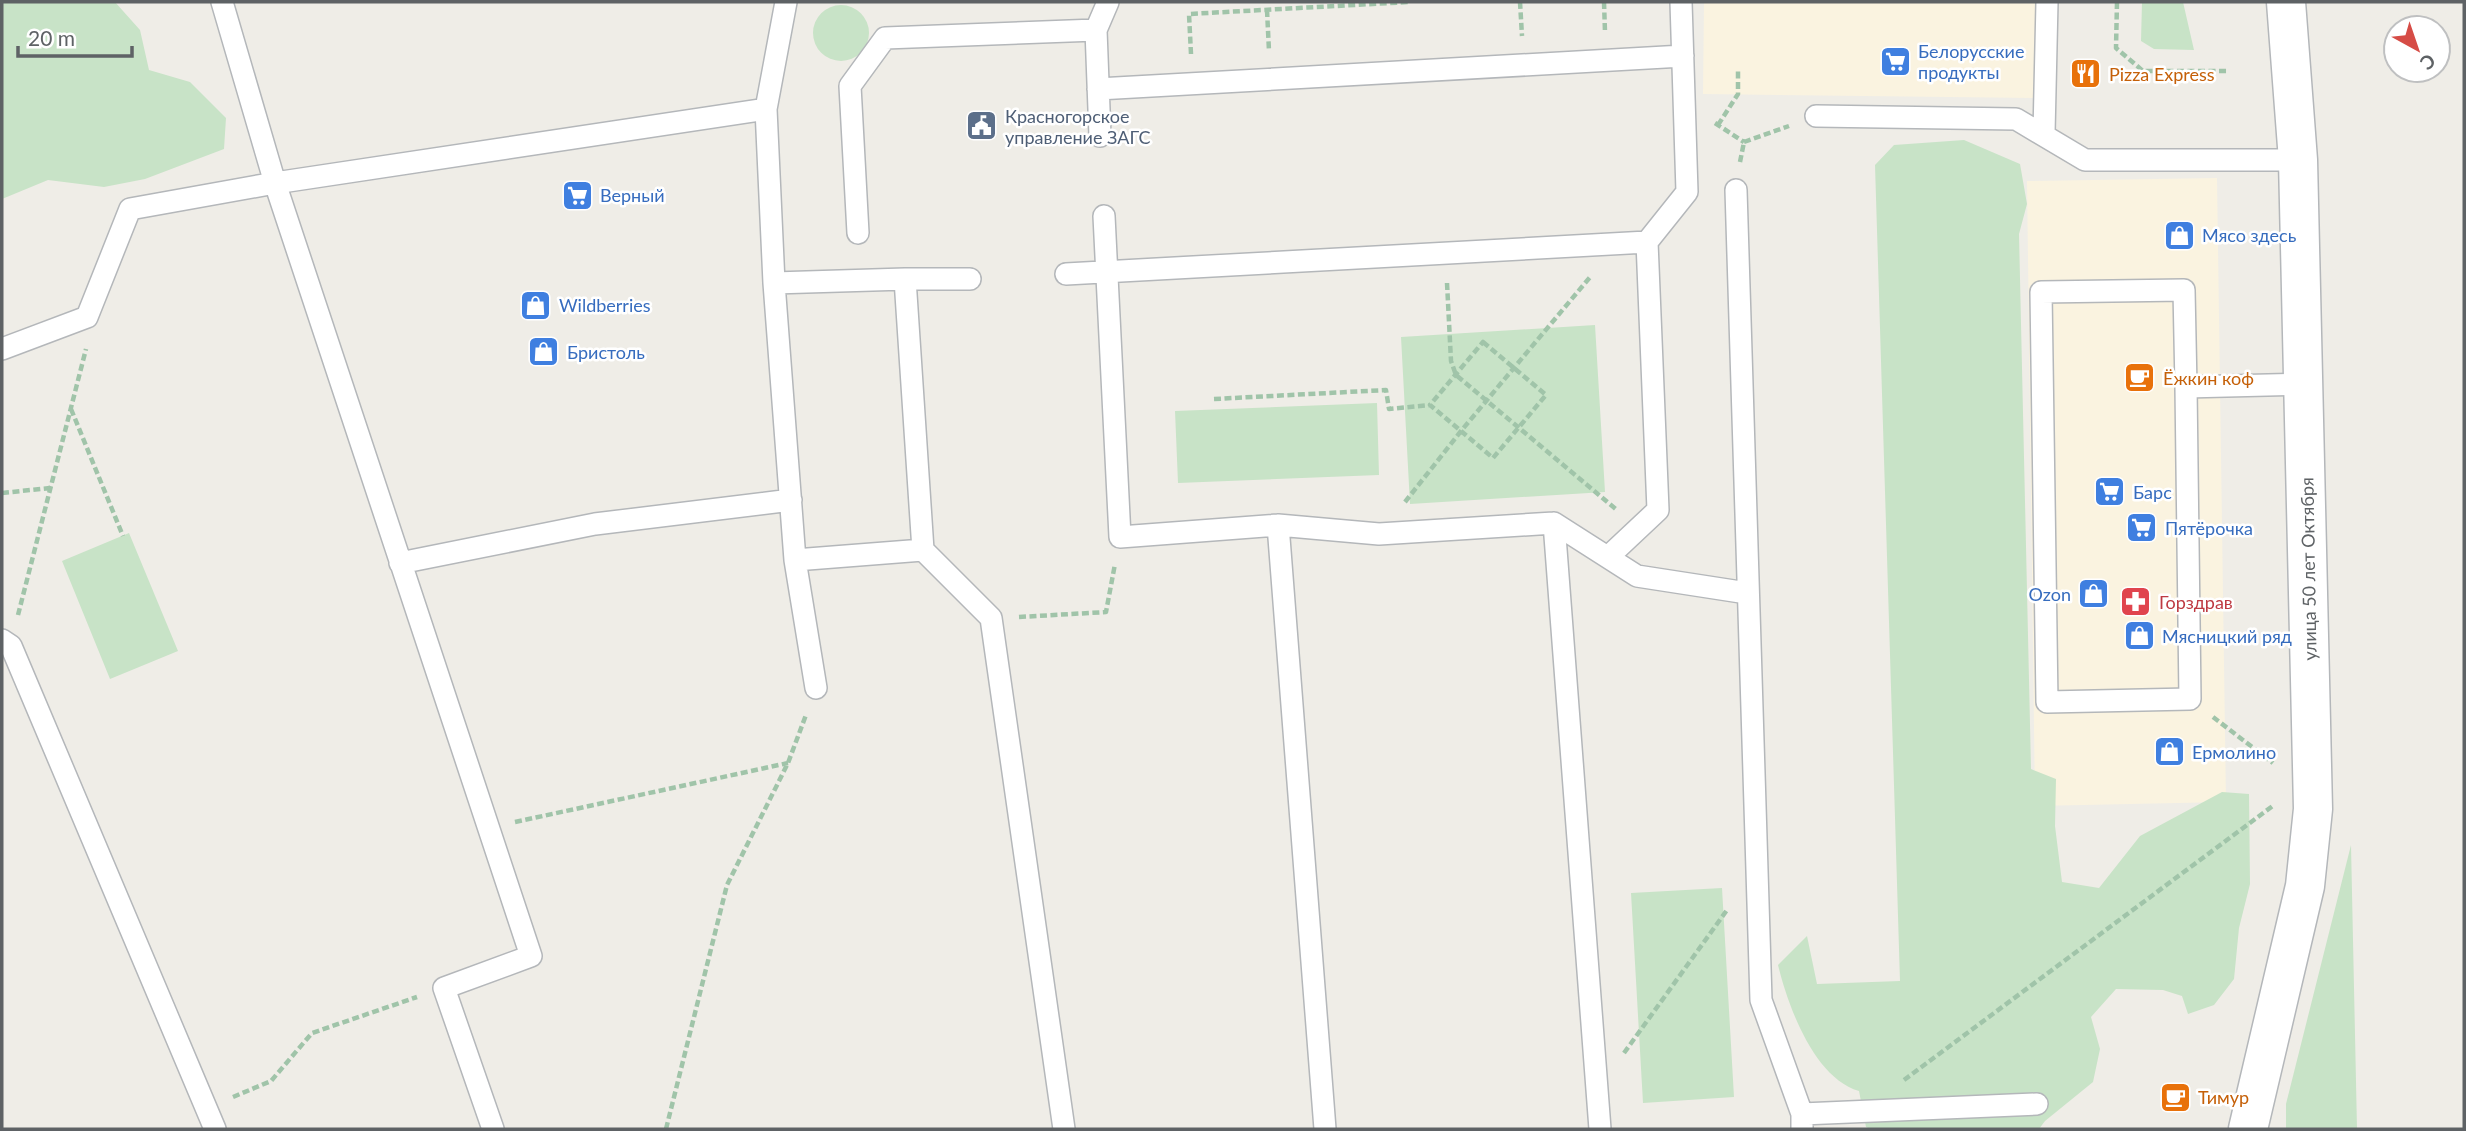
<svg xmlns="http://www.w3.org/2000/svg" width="2466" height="1131" viewBox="0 0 2466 1131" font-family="Lato,sans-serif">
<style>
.commercial{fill:#faf3e0}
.green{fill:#c8e3c7}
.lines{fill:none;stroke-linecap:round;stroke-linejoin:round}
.service-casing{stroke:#b4b7ba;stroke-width:24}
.tertiary-casing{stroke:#b4b7ba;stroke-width:41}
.path{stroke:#a0c4a9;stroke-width:4.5;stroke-dasharray:7 3.5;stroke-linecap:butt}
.service{stroke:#fff;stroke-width:21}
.tertiary{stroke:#fff;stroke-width:38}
.labels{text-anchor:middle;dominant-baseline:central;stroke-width:5;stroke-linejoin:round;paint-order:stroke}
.shop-label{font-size:18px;fill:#366cbe;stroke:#fff;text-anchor:start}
.food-label{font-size:18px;fill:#c56008;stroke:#fff;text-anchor:start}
.service-label{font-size:18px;fill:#4e5e75;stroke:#fff;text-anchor:start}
.street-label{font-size:18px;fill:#5e6265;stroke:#fff}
.health-label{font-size:18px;fill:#be3a42;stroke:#fff;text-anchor:start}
</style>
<rect width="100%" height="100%" fill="#efede7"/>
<path class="commercial" d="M1704 2H2036L2035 98 1703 94Z
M2217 178 2226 802 2035 806 2027 181Z"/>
<path class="green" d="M2 2H115L140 30 149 70 190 82 226 118 224 149 145 179 104 187 48 180 2 199Z
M2142 2H2183L2194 50 2154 49 2141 41Z
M813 33a28 28 0 1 1 56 0a28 28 0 1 1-56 0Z
M1964 140 2020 164 2027 204 2019 234 2031 769 2056 779 2055 826 2062 882 2099 888 2140 836 2222 792 2249 794 2250 884 2239 928 2234 979 2214 1005 2188 1014 2182 996 2163 990 2116 989 2091 1017 2100 1049 2093 1082 2045 1121 2039 1129H1870L1866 1127 1859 1091C1814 1078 1788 1006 1778 965L1807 936 1817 984 1900 981 1875 165 1894 145Z
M1595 325 1605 492 1410 504 1401 337Z
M1377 403 1379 475 1178 483 1175 411Z
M129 533 178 651 110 679 62 561Z
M2351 845 2357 1129H2286V1104Z
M1722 888 1734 1097 1643 1103 1631 893Z"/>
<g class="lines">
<defs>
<path id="service" d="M222 2 275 183 531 956 444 988 493 1129
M1098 89 1683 56
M766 109 774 283 795 560 923 550 991 618 1064 1129
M1816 116 2016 119 2085 160H2298
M2044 133 2047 2
M1100 136 1096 30 1108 2
M1736 190 1761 1000 1802 1114
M1104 216 1120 537 1278 525 1379 534 1554 523 1637 576 1747 593
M858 233 850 86 885 38 1096 30
M1066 274 1647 242
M905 279H970
M774 283 905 279 923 550
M2 349 87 317 130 209 275 183 766 109 786 2
M2186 387 2184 290 2041 292 2047 702 2190 699 2186 387 2303 384
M1554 523 1600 1129
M1278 525 1325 1129
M1608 557 1658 510 1647 242 1687 192 1681 2
M795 560 816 688
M400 563 595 524 791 500
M2 640 11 646 215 1129
M1802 1129V1114L2037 1104"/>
<path id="tertiary" d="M2248 1129 2305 886 2313 809 2298 160 2286 2"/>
</defs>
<use href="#service" class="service-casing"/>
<use href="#tertiary" class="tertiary-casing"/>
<path class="path" d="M1520 2 1522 36
M1604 2 1605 32
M2117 2 2116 48 2143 71H2227
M1267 10 1269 51
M1191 54 1189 14 1409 2
M1715 123 1744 142
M1718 125 1738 94V70
M1744 142 1789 126
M1740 162 1744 142
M1447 283 1451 361 1456 375 1617 510
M1483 342 1546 395 1493 458 1430 405Z
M1214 399 1386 390 1389 409 1430 405
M71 409 123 536
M2 493 50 488
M1405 502 1461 431 1591 276
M18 615 86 349
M1019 617 1106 612 1115 564
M2213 717 2273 763
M515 822 788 763
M1624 1053 1727 910
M1904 1080 2274 805
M233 1097 271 1081 312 1033 417 997
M666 1129 727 885 788 763 806 715"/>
<use href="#service" class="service"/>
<use href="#tertiary" class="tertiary"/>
</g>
<defs>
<symbol id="supermarket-square" viewBox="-11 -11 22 22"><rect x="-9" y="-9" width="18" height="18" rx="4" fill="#3f7fe0" stroke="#fff"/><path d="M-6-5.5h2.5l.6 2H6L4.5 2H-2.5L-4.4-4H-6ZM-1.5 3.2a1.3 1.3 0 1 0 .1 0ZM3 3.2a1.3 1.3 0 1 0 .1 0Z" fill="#fff"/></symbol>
<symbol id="restaurant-square" viewBox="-11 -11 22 22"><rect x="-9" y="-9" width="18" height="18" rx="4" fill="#e8710a" stroke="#fff"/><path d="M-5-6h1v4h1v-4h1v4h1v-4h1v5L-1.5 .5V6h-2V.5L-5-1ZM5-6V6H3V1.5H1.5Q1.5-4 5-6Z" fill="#fff"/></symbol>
<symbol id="civic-square" viewBox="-11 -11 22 22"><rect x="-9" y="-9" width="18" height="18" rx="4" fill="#5c6f8a" stroke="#fff"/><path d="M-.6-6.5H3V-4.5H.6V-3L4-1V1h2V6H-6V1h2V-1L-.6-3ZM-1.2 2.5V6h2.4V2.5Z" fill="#fff"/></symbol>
<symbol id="shop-square" viewBox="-11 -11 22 22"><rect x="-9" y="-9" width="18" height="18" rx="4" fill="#3f7fe0" stroke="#fff"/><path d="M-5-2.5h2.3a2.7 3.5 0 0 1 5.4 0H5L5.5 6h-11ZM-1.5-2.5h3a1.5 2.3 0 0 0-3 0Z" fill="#fff"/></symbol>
<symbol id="cafe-square" viewBox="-11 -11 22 22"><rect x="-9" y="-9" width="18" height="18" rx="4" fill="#e8710a" stroke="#fff"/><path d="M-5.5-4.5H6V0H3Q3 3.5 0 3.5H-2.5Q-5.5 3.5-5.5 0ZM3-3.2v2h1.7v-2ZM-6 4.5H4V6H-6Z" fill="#fff"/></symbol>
<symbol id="pharmacy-square" viewBox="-11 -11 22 22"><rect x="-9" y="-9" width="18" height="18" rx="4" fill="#e0444e" stroke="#fff"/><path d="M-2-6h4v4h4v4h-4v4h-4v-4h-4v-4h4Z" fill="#fff"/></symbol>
</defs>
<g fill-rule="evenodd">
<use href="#supermarket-square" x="1878" y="44" width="35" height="35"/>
<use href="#restaurant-square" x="2068" y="56" width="35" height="35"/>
<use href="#civic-square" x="964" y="108" width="35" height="35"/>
<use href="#supermarket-square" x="560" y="178" width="35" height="35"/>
<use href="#shop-square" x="2162" y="218" width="35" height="35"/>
<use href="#shop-square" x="518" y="288" width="35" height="35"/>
<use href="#shop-square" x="526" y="334" width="35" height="35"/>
<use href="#cafe-square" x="2122" y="360" width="35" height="35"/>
<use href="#supermarket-square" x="2092" y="474" width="35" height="35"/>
<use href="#supermarket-square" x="2124" y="510" width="35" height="35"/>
<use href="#shop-square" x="2076" y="576" width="35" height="35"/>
<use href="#pharmacy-square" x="2118" y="584" width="35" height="35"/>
<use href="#shop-square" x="2122" y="618" width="35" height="35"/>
<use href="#shop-square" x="2152" y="734" width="35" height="35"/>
<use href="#cafe-square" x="2158" y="1080" width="35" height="35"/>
</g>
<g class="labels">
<g class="shop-label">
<text x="1918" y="51">Белорусские<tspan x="1918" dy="21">продукты</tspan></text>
<text x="600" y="195">Верный</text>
<text x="2202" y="235">Мясо здесь</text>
<text x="559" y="305">Wildberries</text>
<text x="567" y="352">Бристоль</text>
<text x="2133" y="492">Барс</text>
<text x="2165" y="528">Пятёрочка</text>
<text x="2071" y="594" text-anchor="end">Ozon</text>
<text x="2162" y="636">Мясницкий ряд</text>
<text x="2192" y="752">Ермолино</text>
</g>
<g class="food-label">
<text x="2109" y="74">Pizza Express</text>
<text x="2163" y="378">Ёжкин коф</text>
<text x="2198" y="1097">Тимур</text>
</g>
<g class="service-label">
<text x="1005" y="116">Красногорское<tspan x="1005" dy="21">управление ЗАГС</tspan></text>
</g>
<g class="street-label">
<text transform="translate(2308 569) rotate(-91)">улица 50 лет Октября</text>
</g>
<g class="health-label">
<text x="2159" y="602">Горздрав</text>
</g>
</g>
<rect width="2466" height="1131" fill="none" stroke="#5e6265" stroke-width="7"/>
<g transform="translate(2417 49) rotate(140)"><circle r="33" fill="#ffffff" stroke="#bfc0c1" stroke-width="2"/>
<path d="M0-5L12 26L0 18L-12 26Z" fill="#d64c46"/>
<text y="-10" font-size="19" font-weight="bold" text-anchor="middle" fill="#5e6265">С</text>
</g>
<path d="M18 46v10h114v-10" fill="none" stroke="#5e6265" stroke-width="3.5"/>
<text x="28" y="46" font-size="21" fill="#5e6265" stroke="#ffffff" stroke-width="5" paint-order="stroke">20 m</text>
</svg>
